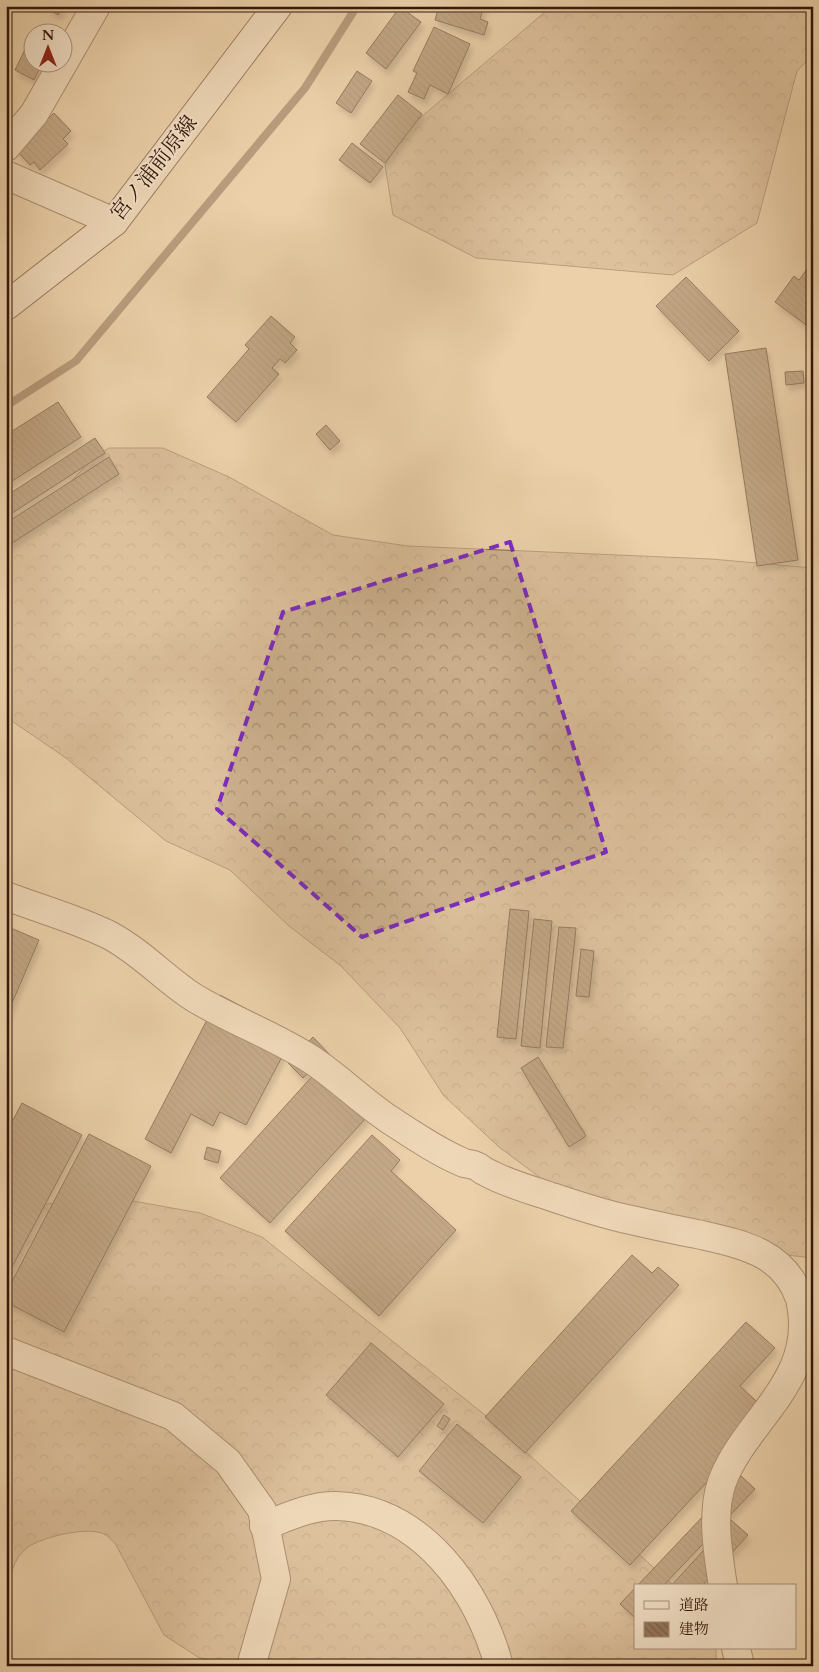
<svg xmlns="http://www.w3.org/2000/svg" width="819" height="1672" viewBox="0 0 819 1672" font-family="Cardo,'Noto Serif JP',serif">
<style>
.forest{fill:url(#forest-crowns);stroke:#80634c}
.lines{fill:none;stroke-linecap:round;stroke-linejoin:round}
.stream{stroke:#7c6049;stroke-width:8}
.building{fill:url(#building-back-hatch);stroke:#331609;filter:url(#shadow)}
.minor-casing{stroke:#614431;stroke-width:30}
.tertiary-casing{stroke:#614431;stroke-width:30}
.secondary-casing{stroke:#331609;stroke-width:30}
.minor{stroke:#f2e0c7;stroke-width:28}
.tertiary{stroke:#f2e0c7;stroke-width:28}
.secondary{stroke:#f2e0c7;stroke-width:28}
.marked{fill:none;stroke:#7b2cbf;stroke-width:4;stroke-dasharray:10 6;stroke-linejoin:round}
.labels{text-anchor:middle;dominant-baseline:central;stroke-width:4;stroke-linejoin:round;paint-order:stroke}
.street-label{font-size:21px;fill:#331609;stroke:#f2e0c7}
</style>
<defs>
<pattern id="forest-crowns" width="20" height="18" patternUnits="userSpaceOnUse" patternTransform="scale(1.25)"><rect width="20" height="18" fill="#ccb08e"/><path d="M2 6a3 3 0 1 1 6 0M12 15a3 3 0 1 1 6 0" fill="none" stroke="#a68e72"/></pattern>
<pattern id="building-back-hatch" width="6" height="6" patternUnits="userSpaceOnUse" patternTransform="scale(1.25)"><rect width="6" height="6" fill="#93775c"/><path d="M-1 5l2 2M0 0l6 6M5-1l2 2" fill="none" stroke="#79614a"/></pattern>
<filter id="shadow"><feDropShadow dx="3" dy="5.5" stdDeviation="2.5" flood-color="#0004"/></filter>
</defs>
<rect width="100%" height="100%" fill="#ebd0a9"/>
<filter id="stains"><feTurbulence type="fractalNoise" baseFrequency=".004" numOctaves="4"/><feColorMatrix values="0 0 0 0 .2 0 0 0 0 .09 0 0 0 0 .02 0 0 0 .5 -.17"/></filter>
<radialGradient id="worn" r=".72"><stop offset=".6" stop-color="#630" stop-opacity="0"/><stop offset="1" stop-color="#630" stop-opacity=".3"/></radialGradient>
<path class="forest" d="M552 6H813V55L797 71 757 223 673 275 476 258 393 215 385 165 400 135Z
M109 448H163L229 477 333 535 408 546 711 559 813 568V1258L681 1243 597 1220 499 1147 444 1096 400 1028 341 966 289 926 230 870 166 841 66 758 6 717V529L64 489 92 459Z
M105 1196 200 1213 262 1237 485 1415 674 1586H635V1648H716V1666H224L198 1657 164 1635 115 1543C112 1541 109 1537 106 1535 90 1525 43 1537 28 1547 13 1557 9 1580 6 1596V1224L33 1206Z"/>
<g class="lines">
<path class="stream" d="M6 406 76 361 305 88 357 6"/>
</g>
<path class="building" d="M45 6H63L58 15Z
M439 6H484L480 19 488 22 484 35 435 20Z
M400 7 421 22 386 69 366 53Z
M434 27 470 44 448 94 430 85 424 99 408 92 417 73 413 71Z
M28 43 32 45V62H43L34 80 15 70Z
M357 71 372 81 351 113 336 103Z
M398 95 422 114 385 163 360 144Z
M54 113 71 131 63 139 68 144 40 170 34 162 30 165 15 149Z
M352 143 383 167 370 183 339 160Z
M807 269 813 273V330L775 302 794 276 799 280Z
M686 277 739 331 709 361 656 306Z
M271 316 295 337 290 343 297 350 285 363 280 359 272 368 279 374 236 422 207 397 249 349 245 345Z
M766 348 798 560 757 566 725 354Z
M803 371 804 383 786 385 785 372Z
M58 402 81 437 6 485V435Z
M326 425 340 441 330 450 316 434Z
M95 438 105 453 6 517V496Z
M109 457 119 474 6 547V523Z
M510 909 529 911 516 1039 497 1037Z
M534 919 552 921 540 1048 521 1046Z
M6 926 39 940 6 1017Z
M559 927 576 928 563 1048 546 1047Z
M581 949 594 951 589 997 576 996Z
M220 995 294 1034 246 1125 220 1112 213 1126 191 1114 171 1153 145 1139Z
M313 1037 329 1054 303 1078 288 1063Z
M538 1057 586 1136 569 1147 521 1068Z
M317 1071 367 1117 270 1223 220 1178Z
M22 1103 82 1135 6 1278V1133Z
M89 1134 151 1166 64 1332 6 1302V1293Z
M372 1135 400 1160 391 1171 456 1230 379 1316 285 1231Z
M207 1147 221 1151 218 1163 204 1159Z
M632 1255 652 1273 658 1267 679 1285 525 1453 485 1417Z
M746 1322 775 1348 740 1386 770 1414 630 1565 571 1511Z
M371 1343 444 1404 398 1457 326 1395Z
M444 1415 450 1419 443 1430 437 1426Z
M457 1424 521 1477 483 1523 419 1471Z
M741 1476 755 1489 663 1586H637Z
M731 1520 748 1535 702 1586H671Z
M635 1588V1616L634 1617 620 1604Z"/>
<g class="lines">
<defs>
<path id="minor" d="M6 147 34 114 96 6
M6 175 114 222
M6 896C40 909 77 919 109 935 141 952 164 978 193 997 232 1021 274 1035 312 1060 339 1078 363 1102 390 1120 413 1135 438 1152 464 1163 468 1164 472 1164 476 1166 480 1167 482 1171 486 1172 504 1182 524 1188 543 1194 573 1204 601 1214 631 1220 653 1225 675 1230 697 1234 740 1244 784 1251 800 1299 819 1380 746 1418 722 1482 711 1513 718 1554 723 1586
M264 1526C287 1517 312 1505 337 1506 421 1509 479 1590 499 1666
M736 1648 740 1666"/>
<path id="tertiary" d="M6 1351 173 1416 228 1462 262 1510 276 1579 251 1666"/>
<path id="secondary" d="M6 306 114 222 278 6"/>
</defs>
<use href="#minor" class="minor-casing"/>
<use href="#tertiary" class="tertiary-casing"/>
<use href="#secondary" class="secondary-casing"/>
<use href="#minor" class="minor"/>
<use href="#tertiary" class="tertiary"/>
<use href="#secondary" class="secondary"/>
</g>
<path d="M0 0H819V1672H0ZM510 542 606 852 362 937 217 809 283 612Z" fill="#ebd0a9" fill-opacity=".55" fill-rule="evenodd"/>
<path class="marked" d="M510 542 606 852 362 937 217 809 283 612Z"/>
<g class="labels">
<g class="street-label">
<text transform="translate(154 168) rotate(-52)">宮ノ浦前原線</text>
</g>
</g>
<rect width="819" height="1672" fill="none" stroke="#ebd0a9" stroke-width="25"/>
<rect x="8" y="8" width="804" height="1657" fill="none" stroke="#331609" stroke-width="2.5"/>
<rect x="12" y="12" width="794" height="1647" fill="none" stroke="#331609"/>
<rect x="634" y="1584" width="162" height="65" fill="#f2e0c7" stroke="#a68f7b"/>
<rect x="644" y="1601" width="25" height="8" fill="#f2e0c7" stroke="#a68f7b"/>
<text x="679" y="1610" font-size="15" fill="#331609">道路</text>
<rect x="644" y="1622" width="25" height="15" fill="url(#building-back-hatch)" stroke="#a68f7b"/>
<text x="679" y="1634" font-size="15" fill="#331609">建物</text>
<g transform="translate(48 48)"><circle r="24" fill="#f2e0c7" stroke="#a68f7b"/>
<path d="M0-4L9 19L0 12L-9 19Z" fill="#8f2418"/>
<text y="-8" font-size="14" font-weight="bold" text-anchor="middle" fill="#331609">N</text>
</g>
<rect width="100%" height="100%" filter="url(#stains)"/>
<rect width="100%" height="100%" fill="url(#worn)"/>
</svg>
